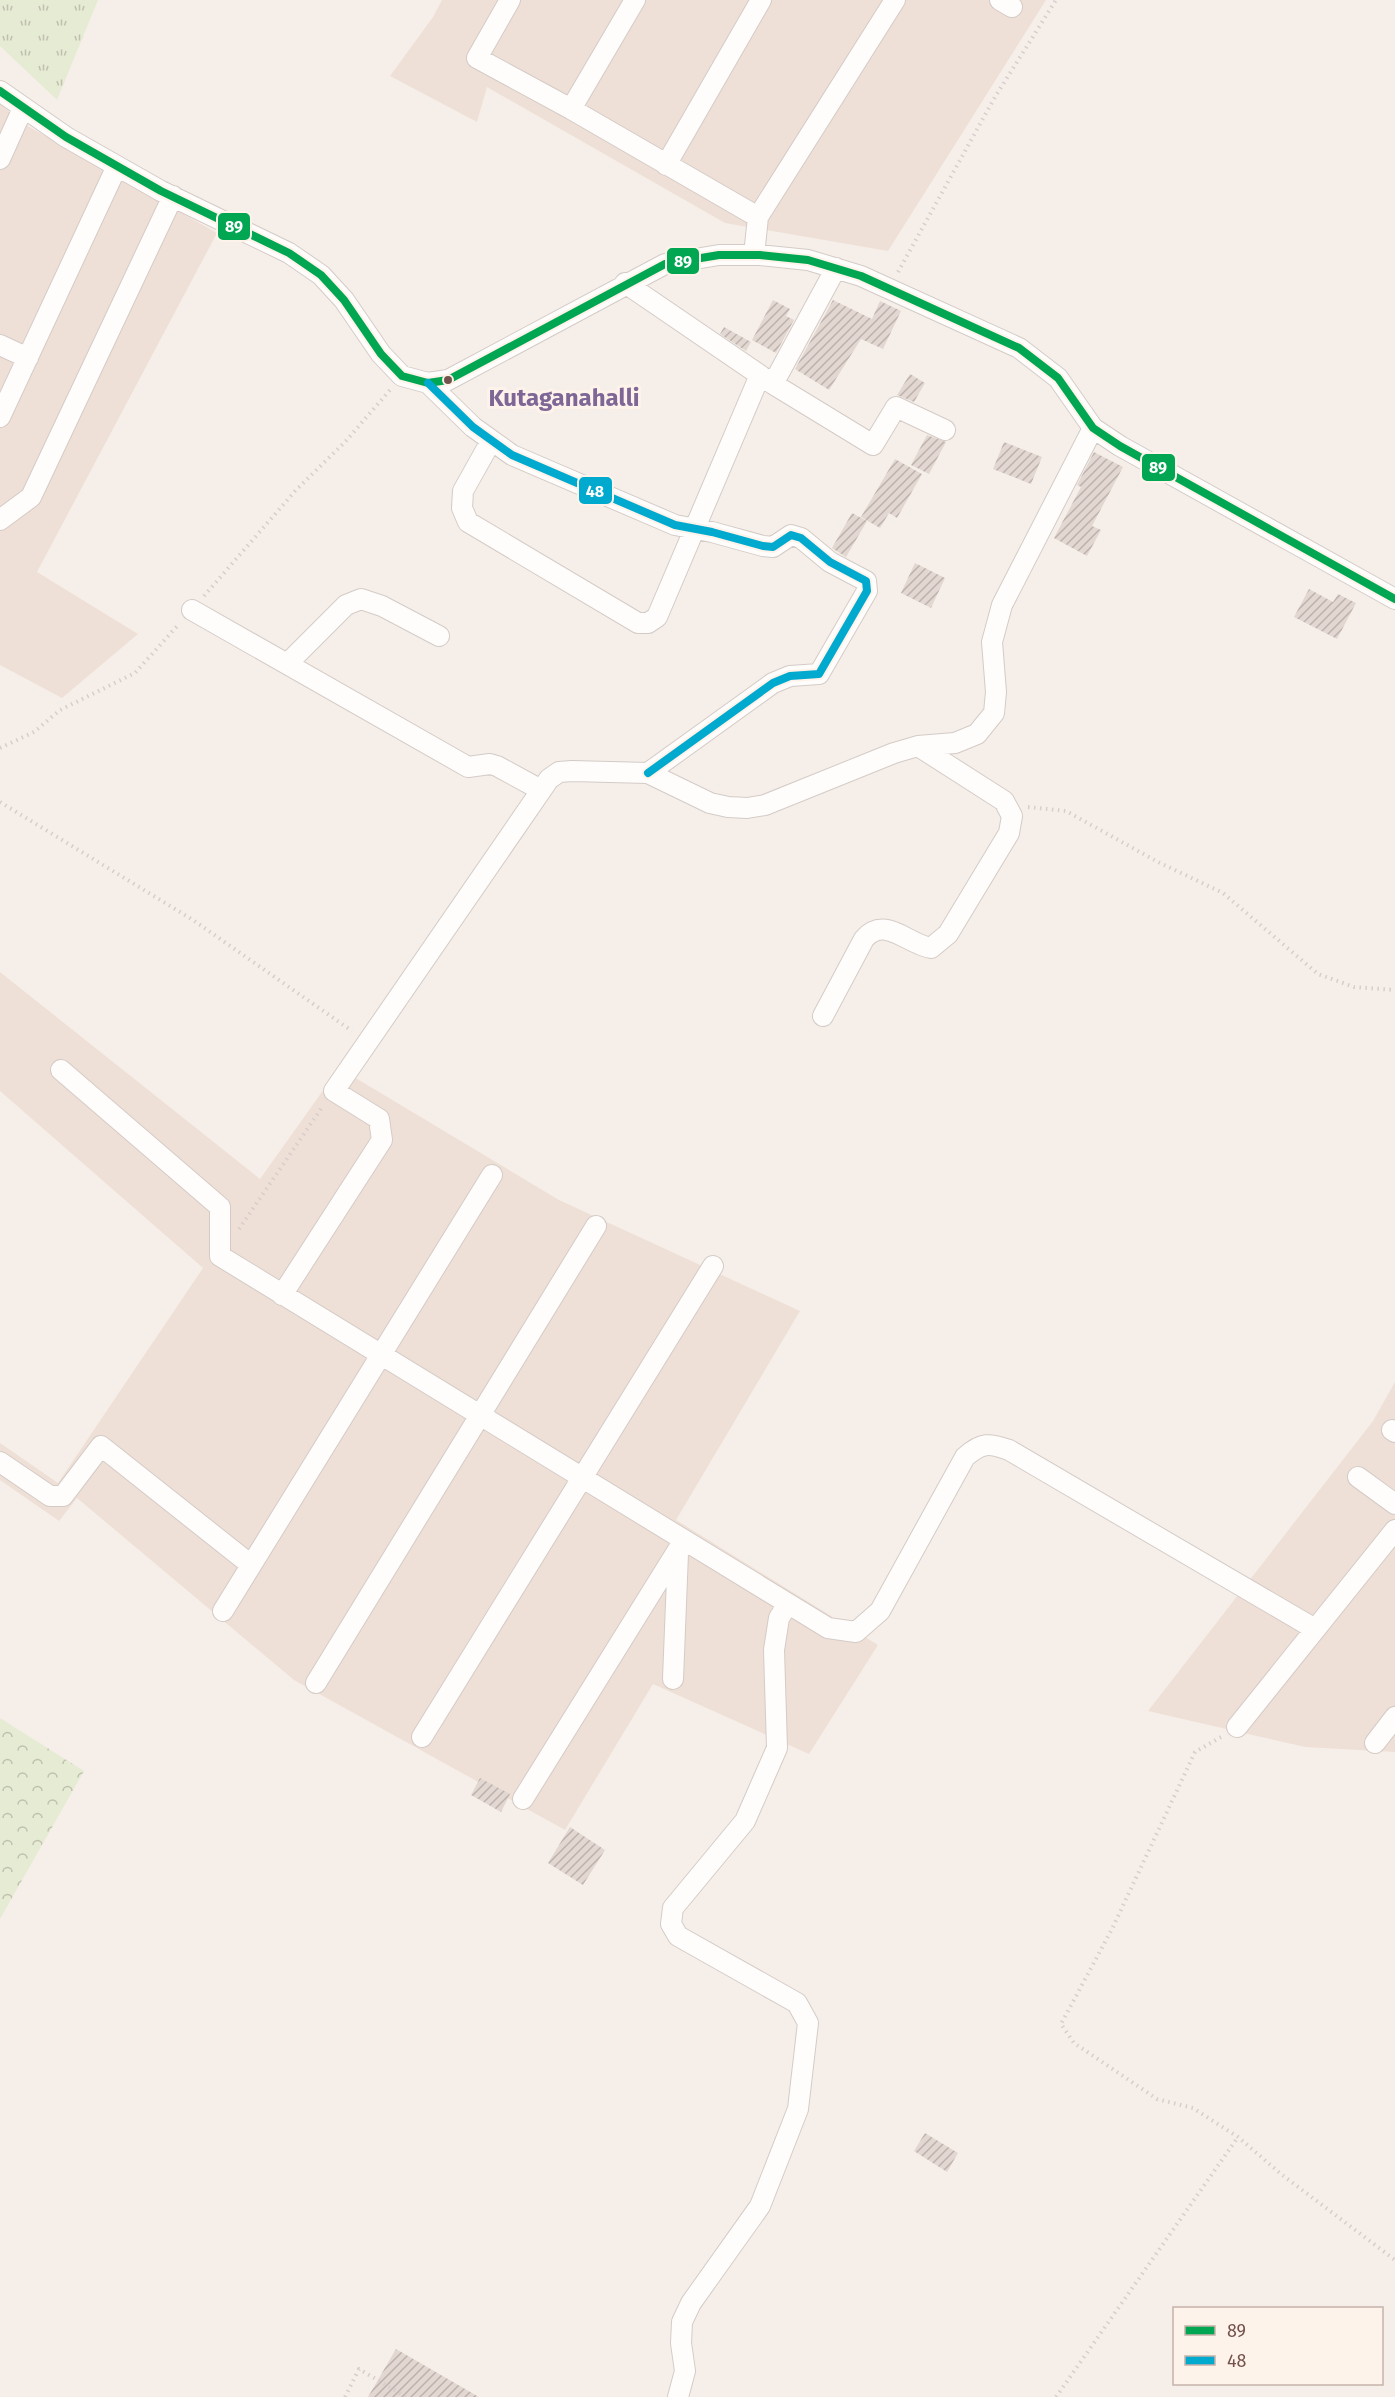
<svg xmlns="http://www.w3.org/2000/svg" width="1395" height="2397" viewBox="0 0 1395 2397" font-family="'Fira Sans',sans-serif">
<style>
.residential{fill:#efe0d7}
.grass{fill:url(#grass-tufts)}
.forest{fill:url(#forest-crowns)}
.building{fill:url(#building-hatch)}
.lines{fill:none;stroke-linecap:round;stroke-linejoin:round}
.minor-casing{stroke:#d4cbc6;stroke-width:22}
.path{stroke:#d7cdca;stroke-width:4;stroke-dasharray:1.5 4.5;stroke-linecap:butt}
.minor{stroke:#fefdfc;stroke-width:20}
.bus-1-casing{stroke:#fef3ea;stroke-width:12}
.bus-2-casing{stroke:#fef3ea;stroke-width:12}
.bus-1{stroke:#00a651;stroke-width:8}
.bus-2{stroke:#00a9ce;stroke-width:8}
.bus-dot{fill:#73524b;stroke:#fef3ea;stroke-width:2}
.labels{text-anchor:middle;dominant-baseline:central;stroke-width:6;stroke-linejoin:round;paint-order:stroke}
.quarter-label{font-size:24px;font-weight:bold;fill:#7e6696;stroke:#fef3ea}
.line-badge{stroke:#fef3ea;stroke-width:2}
.badge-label{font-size:16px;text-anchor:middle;font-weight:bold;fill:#fff}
</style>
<defs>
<pattern id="grass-tufts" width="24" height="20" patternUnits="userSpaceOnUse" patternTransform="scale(1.5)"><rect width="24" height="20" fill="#e6ebd4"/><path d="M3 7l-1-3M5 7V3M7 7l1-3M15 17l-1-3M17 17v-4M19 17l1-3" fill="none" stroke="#bfc1ae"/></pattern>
<pattern id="forest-crowns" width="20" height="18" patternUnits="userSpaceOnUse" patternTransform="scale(1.5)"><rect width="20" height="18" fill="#e6ebd4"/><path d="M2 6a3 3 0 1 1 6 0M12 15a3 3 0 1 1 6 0" fill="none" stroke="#bfc1ae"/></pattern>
<pattern id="building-hatch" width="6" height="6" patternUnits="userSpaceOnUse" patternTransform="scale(1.5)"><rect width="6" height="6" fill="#e2d7d1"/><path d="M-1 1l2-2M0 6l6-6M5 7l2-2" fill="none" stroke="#bcb1ac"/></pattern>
</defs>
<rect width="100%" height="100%" fill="#f6efe9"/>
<path class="residential" d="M442 0H1046L888 251 725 223 487 87 477 122 390 76 433 17Z
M0 104 26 125 217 233 37 572 138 634 62 698 0 665Z
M0 972 260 1179 339 1068 559 1200 800 1311 676 1520 878 1645 809 1754 653 1684 565 1830 294 1680 77 1498 59 1521 0 1480V1443L58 1483 203 1268 0 1091Z
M1395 1382V1752L1305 1747 1148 1711 1373 1421Z"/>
<path class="grass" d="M0 0H98L57 100 0 46Z"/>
<path class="forest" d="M0 1718 84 1771 0 1919Z"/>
<path class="building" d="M773 300 790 309 786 316 794 320 776 353 752 340Z
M833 300 872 319 880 301 901 311 883 349 861 339 829 390 795 369Z
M724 327 751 342 746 351 720 334Z
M910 374 925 383 914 402 897 395Z
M927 435 946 442 929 474 911 465Z
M1004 442 1042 457 1031 484 993 469Z
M1094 452 1123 467 1092 526 1101 530 1087 556 1054 538 1081 487 1077 485Z
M895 459 922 474 897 518 889 513 880 528 861 517Z
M852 513 867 521 846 557 832 548Z
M915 563 945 578 931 608 901 593Z
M1309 589 1333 602 1338 594 1356 603 1337 639 1294 617Z
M480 1778 510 1794 501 1812 471 1795Z
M570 1827 605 1850 583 1885 548 1863Z
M925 2133 958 2153 947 2172 914 2151Z
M396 2349 479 2397H368Z"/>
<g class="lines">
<defs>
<path id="minor" d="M510 0 477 58 571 109 758 217
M1000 0 1012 7
M0 91 66 137 117 166 161 191 289 253 321 275 344 300 381 354 402 376 428 383 448 380 665 264 719 255H760L808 260 861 276 1019 348 1058 378 1093 428 1120 446 1395 599
M571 109 635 0
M0 159 23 108
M666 165 761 0
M754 255 758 217 895 0
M625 283 773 384 873 445 896 407 945 430
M0 345 28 358
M428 383 473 427 512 455 675 525 712 532 763 546 773 547 791 535 801 538 830 562 866 581 867 591 819 674 790 676 773 683 648 773
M773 384 836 268
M0 417 117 166
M491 441 463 491 462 508 468 522 638 623H648L657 617 760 375
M0 520 31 497 173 196
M192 610 468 767 490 764 497 766 541 790
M287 664 346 605 361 599 382 606 439 636
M823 1016 864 939C885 915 907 944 931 948L948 934 1009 833 1012 816 1004 801 918 746
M61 1070 220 1207V1256L828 1628 856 1632 880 1611 965 1457C982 1442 989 1443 1009 1450L1315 1629
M282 1295 382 1140 379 1119 334 1091 549 779 559 772 572 771 648 773 710 803 728 807 747 808 765 805 894 753 918 746 955 743 977 734 994 713 996 692 992 642 1002 605 1093 428
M1392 1430 1395 1432
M0 1462 50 1496H63L101 1446 251 1565
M1358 1477 1395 1504
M223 1611 492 1175
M673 1679 678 1553
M316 1683 596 1226
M1237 1727 1395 1530
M422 1737 713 1266
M1375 1743 1395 1717
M523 1799 684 1540
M678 2397 685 2371 681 2343 682 2322 691 2303 760 2206 798 2109 808 2023 797 2003 678 1936 671 1924 673 1908 745 1821 777 1748 774 1650 779 1618 788 1604"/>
</defs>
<use href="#minor" class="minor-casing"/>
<path class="path" d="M898 272 995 97 1056 0
M204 596 296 490 345 442 390 390
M0 748 34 732 60 710 135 673 179 624
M0 802 193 920 352 1031
M1028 807 1066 811 1158 862 1223 893 1318 974 1354 987 1395 990
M239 1229 323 1106
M1221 1737 1195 1752 1112 1929 1061 2024 1074 2043 1157 2099 1193 2108 1238 2137 1281 2174 1395 2260
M345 2397 359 2369 406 2397
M1056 2397 1238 2137"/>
<use href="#minor" class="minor"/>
<defs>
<path id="bus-1" d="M0 91 66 137 117 166 161 191 289 253 321 275 344 300 381 354 402 376 428 383 448 380 665 264 719 255H760L808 260 861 276 1019 348 1058 378 1093 428 1120 446 1395 599"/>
<path id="bus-2" d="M428 383 473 427 512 455 675 525 712 532 763 546 773 547 791 535 801 538 830 562 866 581 867 591 819 674 790 676 773 683 648 773"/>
</defs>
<use href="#bus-1" class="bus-1-casing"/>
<use href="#bus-2" class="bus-2-casing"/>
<use href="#bus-1" class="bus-1"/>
<use href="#bus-2" class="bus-2"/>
</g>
<circle class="bus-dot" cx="448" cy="380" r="5"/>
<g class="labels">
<g class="quarter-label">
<text x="564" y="398">Kutaganahalli</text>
</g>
</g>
<g class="line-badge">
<rect x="217" y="212" width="34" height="29" rx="6" fill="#00a651"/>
<rect x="666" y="247" width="34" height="28" rx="6" fill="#00a651"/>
<rect x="1141" y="453" width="35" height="29" rx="6" fill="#00a651"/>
<rect x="578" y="476" width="35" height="29" rx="6" fill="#00a9ce"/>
</g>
<g class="badge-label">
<text x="234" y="232">89</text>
<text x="683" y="267">89</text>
<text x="1158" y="473">89</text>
<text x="595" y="497">48</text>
</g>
<rect x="1173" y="2307" width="210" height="78" fill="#fef3ea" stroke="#c6b3aa" stroke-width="1.5"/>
<rect x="1185" y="2326" width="30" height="9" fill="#00a651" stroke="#c6b3aa" stroke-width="1.5"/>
<text x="1227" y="2337" font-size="18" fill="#73524b">89</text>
<rect x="1185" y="2356" width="30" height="9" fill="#00a9ce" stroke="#c6b3aa" stroke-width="1.5"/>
<text x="1227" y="2367" font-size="18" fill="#73524b">48</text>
</svg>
